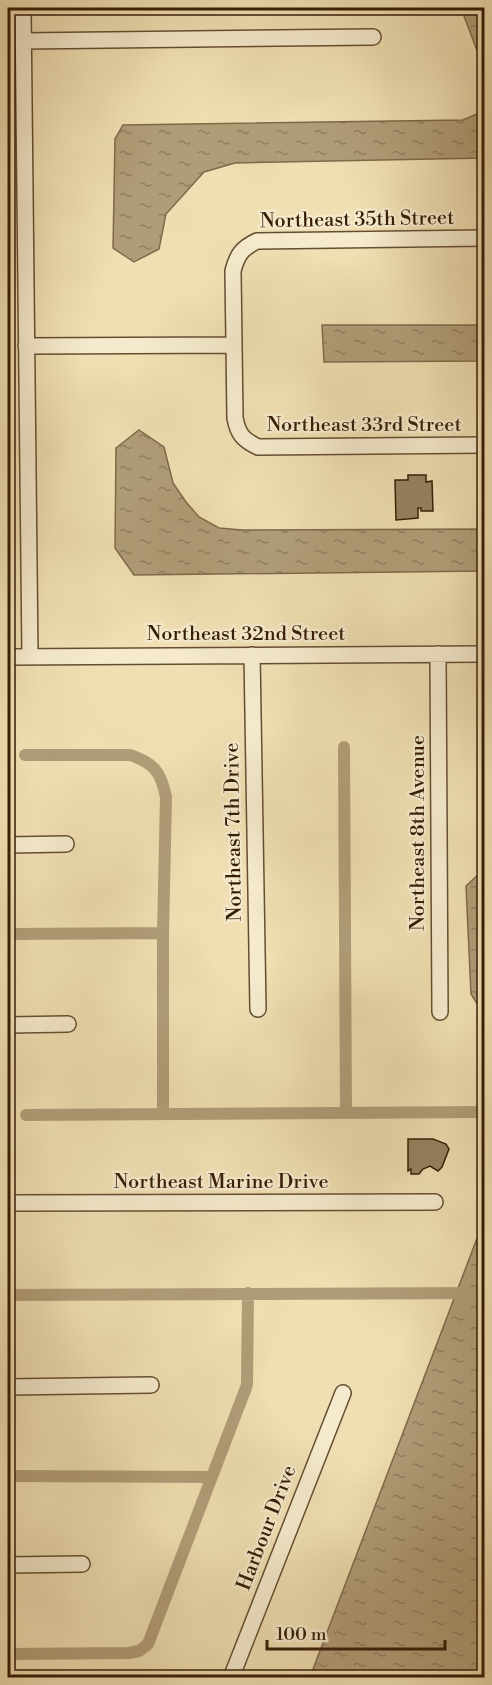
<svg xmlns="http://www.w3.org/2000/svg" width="492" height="1685" viewBox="0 0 492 1685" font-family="'Libre Bodoni',serif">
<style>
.water{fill:url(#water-ripples);stroke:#7f6a4a;stroke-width:1.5}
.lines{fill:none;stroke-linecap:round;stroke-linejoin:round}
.canal{stroke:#b09d78;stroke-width:12}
.building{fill:#96825f;stroke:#361d06;stroke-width:1.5}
.minor-casing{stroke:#644e31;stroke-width:18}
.minor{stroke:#f5eacd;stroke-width:15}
.labels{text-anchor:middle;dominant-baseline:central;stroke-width:4.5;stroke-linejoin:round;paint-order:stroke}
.street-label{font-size:20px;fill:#361d06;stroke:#f5eacd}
</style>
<defs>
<pattern id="water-ripples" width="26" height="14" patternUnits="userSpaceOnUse" patternTransform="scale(1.5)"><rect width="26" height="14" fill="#b09d78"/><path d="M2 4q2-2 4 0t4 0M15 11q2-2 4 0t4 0" fill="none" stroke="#907f60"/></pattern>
</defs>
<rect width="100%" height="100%" fill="#efdfb2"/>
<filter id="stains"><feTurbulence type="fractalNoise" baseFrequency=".00333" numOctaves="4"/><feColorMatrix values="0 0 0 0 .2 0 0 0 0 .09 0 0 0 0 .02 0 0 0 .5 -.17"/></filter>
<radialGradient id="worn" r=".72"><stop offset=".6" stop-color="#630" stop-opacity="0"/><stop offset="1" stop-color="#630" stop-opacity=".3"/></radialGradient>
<path class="water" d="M461 8H484V69Z
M484 111V158L235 163 204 172 166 214 159 249 134 262 113 248 115 139 123 125 463 120Z
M322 325H484V361L324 362Z
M139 430 164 447 173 483 186 502 199 517 219 528 242 530 484 529V571L134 575 115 548 116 448Z
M484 869V1015L471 994 466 886Z
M484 1220V1677H310Z"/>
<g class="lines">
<path class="canal" d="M344 747 346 1112
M25 755H130C154 763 161 772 166 797L163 933V1114
M13 934 163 933
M26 1115 484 1112
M8 1295 484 1293
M8 1476 212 1477
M8 1654 129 1653 139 1651 148 1644 247 1385 248 1293"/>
</g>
<path class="building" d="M408 475H426V482L432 481 433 511H421V508H418V518L396 520 395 480H408Z
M408 1139H433L446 1144 449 1149 442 1167 438 1171 430 1166 423 1169 419 1174H411V1169L408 1171Z"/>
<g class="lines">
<defs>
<path id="minor" d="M23 8 30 657
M23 41 373 37
M484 238 257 241C242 248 237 255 233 271L235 418C238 434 243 440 258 447L484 445
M26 346 234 345
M438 654 440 1012
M252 655 258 1009
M8 657 484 654
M8 845 66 844
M8 1025 68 1024
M8 1203 435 1202
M8 1387 151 1385
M8 1565 82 1564
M231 1678 343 1393"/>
</defs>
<use href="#minor" class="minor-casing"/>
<use href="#minor" class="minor"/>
</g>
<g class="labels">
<g class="street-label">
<text transform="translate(357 220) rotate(-1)">Northeast 35th Street</text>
<text x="364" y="425">Northeast 33rd Street</text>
<text x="246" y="634">Northeast 32nd Street</text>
<text transform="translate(234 832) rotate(-91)">Northeast 7th Drive</text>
<text transform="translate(418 833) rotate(-90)">Northeast 8th Avenue</text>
<text x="221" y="1182">Northeast Marine Drive</text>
<text transform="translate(267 1528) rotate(-69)">Harbour Drive</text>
</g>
</g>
<rect width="492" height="1685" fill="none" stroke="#efdfb2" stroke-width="30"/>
<rect x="9" y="9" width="474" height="1667" fill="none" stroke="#361d06" stroke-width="3"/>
<rect x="15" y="15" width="462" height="1655" fill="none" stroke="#361d06" stroke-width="1.5"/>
<path d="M267 1640v9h178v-9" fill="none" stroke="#361d06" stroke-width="3"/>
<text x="276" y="1640" font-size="18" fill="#361d06" stroke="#f5eacd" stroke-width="4.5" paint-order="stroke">100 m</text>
<rect width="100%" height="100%" filter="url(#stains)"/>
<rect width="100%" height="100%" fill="url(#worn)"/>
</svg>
